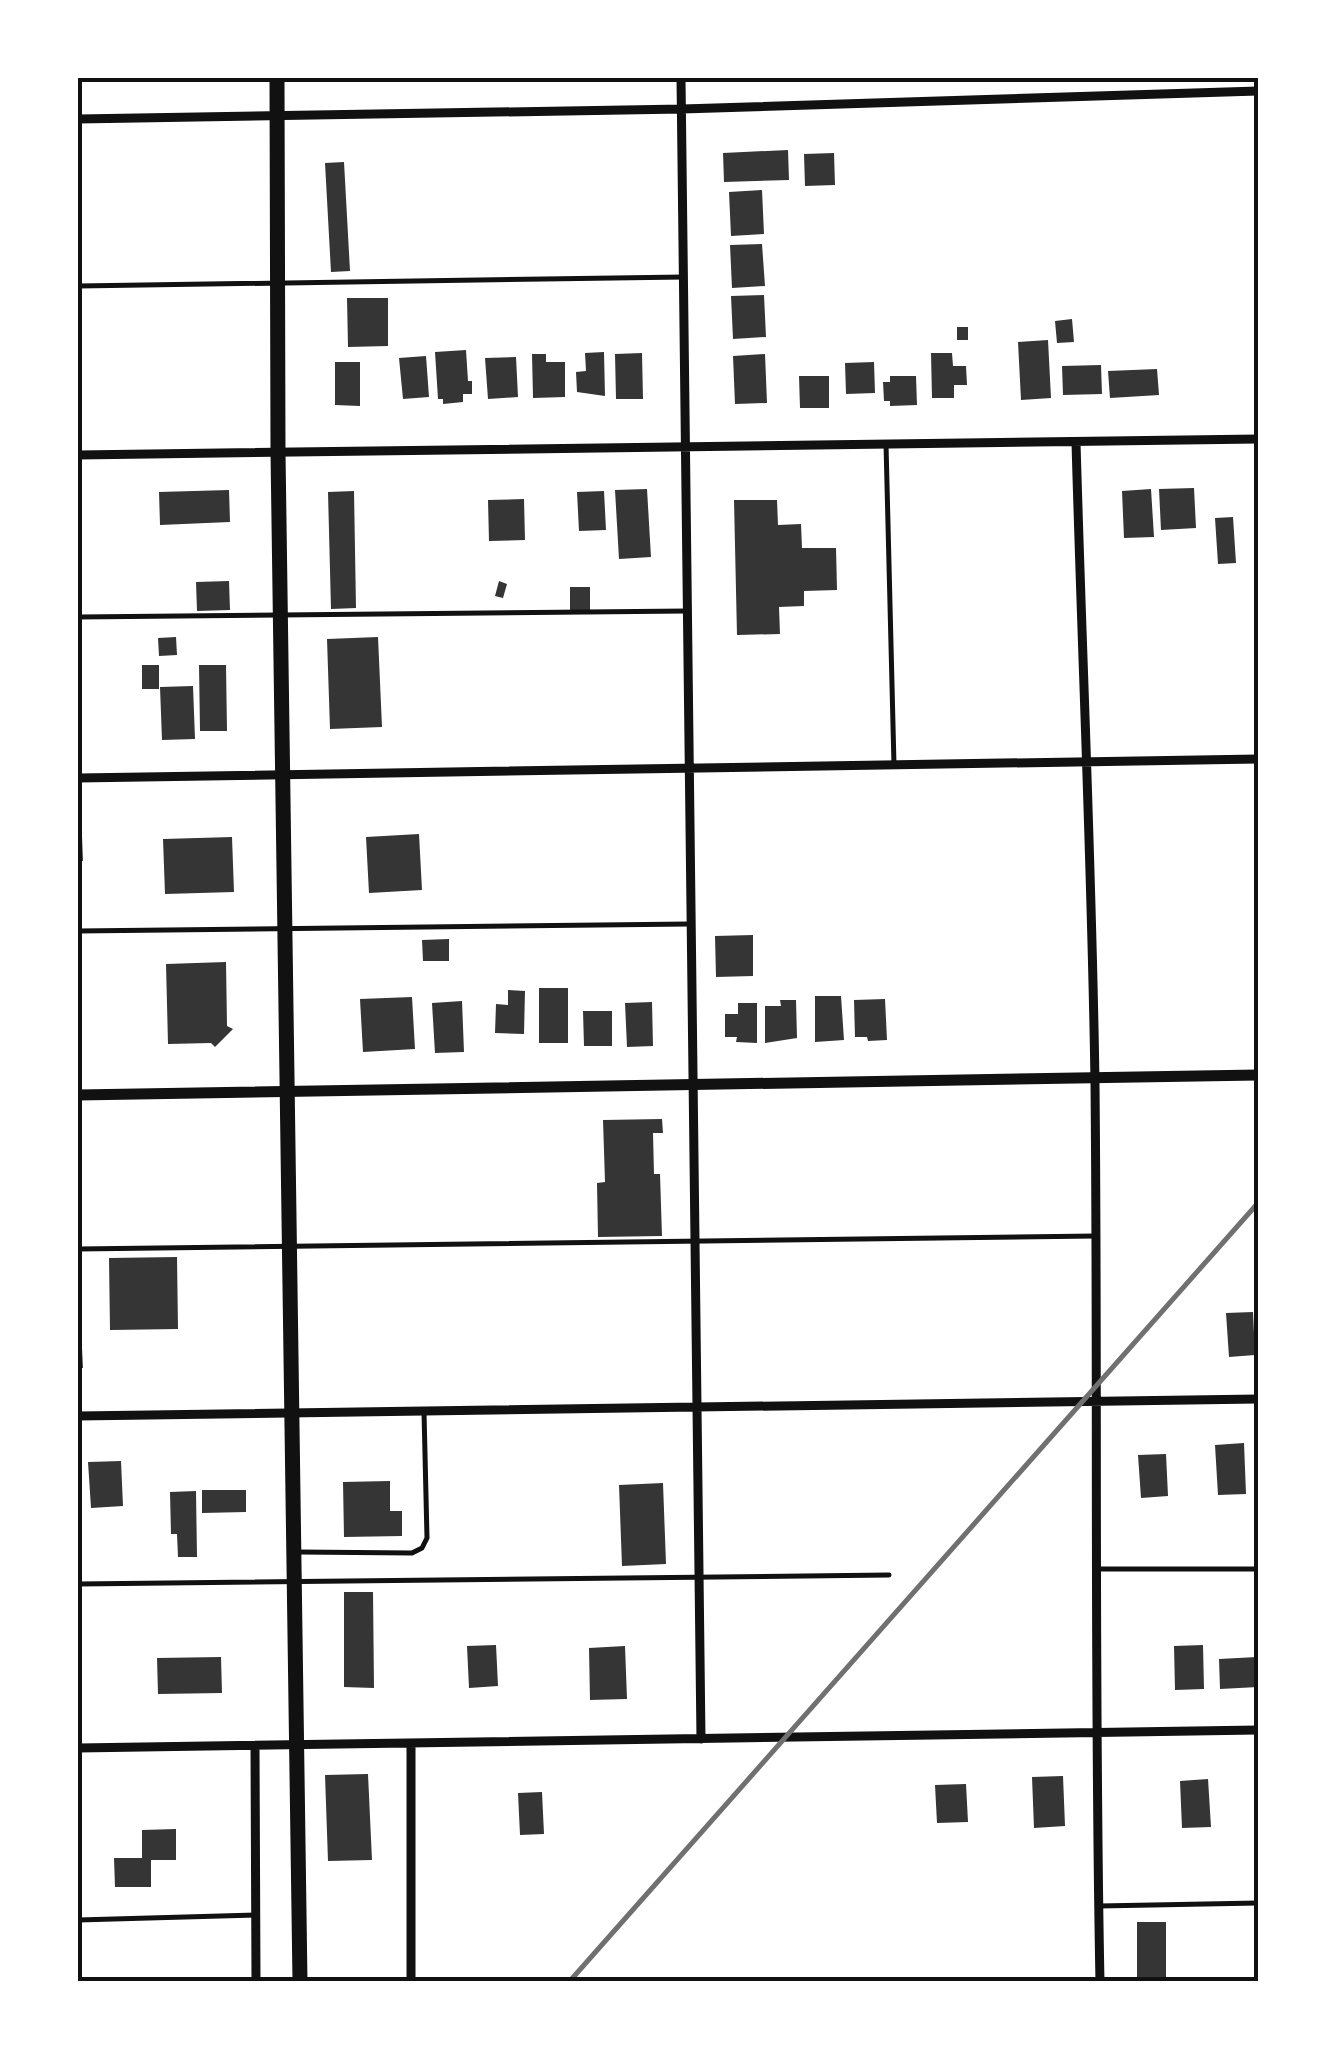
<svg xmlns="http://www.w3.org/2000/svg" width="1336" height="2059" viewBox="0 0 1336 2059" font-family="'Open Sans',sans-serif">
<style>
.building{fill:#353535}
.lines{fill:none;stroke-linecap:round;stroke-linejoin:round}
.service{stroke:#111;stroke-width:5}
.minor{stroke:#111;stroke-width:9}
.tertiary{stroke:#111;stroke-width:11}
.trunk{stroke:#111;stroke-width:15}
.rail{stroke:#707070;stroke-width:5}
.neatline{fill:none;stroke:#111;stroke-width:4}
</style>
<rect width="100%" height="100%" fill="#fff"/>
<path class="building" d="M788 150 789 180 724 182 723 153Z
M834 153 835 185 805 186 804 154Z
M344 162 350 271 331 272 325 163Z
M762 190 764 234 731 236 729 192Z
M762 244 765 286 732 288 730 245Z
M764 295 766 337 733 339 731 296Z
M347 298H388V346L348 347Z
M1072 319 1074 342 1057 343 1055 321Z
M957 327H968V340H957Z
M1048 340 1051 398 1021 400 1018 342Z
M466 350 468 381H472V394H463V402L443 404V399H438L435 352Z
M604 352 605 396 577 392 576 372 586 371 585 353Z
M642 353 643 399H616L615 354Z
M931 353H952L953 366H966L967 385H954V398H932Z
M532 354H546V362H565V397L533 398Z
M765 354 767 403 735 404 733 356Z
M426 356 429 397 403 399 399 358Z
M516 357 518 397 488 399 485 358Z
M335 362H360V406L335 405Z
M874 362 875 393 846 394 845 363Z
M1101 365 1102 394 1063 395 1062 366Z
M1157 369 1159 395 1110 398 1108 371Z
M799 376H829V408H800Z
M890 376H916L917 405 890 406V401H884L883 382H890Z
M1194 488 1196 528 1161 530 1159 489Z
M647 489 651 557 619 559 615 490Z
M1151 489 1154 537 1124 538 1122 491Z
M229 490 230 522 160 525 159 492Z
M354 491 356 608 331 609 328 492Z
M604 491 606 530 579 531 577 492Z
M524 499 525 540 489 541 488 500Z
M734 500H777L778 525 801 524 802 548H836L837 590 804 591V606L779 607 780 634 737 635Z
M1233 517 1236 563 1218 564 1215 518Z
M229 581 230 610 197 611 196 582Z
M499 581 507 584 503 598 495 596Z
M570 587H590V610H570Z
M176 637 177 655 159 656 158 638Z
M378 637 382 727 330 729 327 639Z
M142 665H159V689H142Z
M199 665H226L227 731H200Z
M193 686 195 739 162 740 160 687Z
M78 811H81L83 861H78Z
M419 834 422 890 369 893 366 837Z
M232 837 234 892 165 894 163 839Z
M753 935V976L716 977 715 936Z
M449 939V961H423L422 940Z
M226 962 227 1026 233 1029 215 1047 211 1043 168 1044 166 964Z
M539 988H568V1043H539Z
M508 990 525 991 524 1034 495 1033 496 1004 508 1005Z
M815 996H841L844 1040 815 1042Z
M412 997 415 1049 363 1052 360 999Z
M885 999 887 1040 868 1041 867 1037H855L854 1000Z
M780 1000H796L797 1038 765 1043V1006H781Z
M462 1001 464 1052 435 1053 432 1003Z
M652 1002 653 1046 627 1047 625 1003Z
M738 1003H757V1043L736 1042 737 1037H725V1014H738Z
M583 1011H612V1046H584Z
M662 1119 663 1133H653L654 1174H660L662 1236 598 1237 597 1183 605 1182 603 1120Z
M177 1257 178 1329 110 1330 109 1258Z
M1253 1312 1255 1355 1229 1357 1226 1313Z
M81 1328 83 1368H78V1329Z
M1244 1443 1246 1494 1218 1495 1215 1445Z
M1166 1454 1168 1496 1141 1498 1138 1455Z
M121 1461 123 1506 91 1508 88 1462Z
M390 1481V1511H402V1536L344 1537 343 1482Z
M663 1483 666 1564 622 1566 619 1485Z
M202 1490H246V1512L202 1513Z
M196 1491 197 1557H178L177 1534H171L170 1492Z
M344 1592H373L374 1688 344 1687Z
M496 1645 498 1686 469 1688 467 1646Z
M1203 1645 1204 1689 1175 1690 1174 1646Z
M625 1646 627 1699 590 1700 589 1648Z
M221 1657 222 1693 158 1694 157 1658Z
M1257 1657 1258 1687 1220 1689 1219 1659Z
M368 1774 372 1860 328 1861 325 1775Z
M1063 1776 1065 1826 1034 1828 1032 1777Z
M1208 1779 1211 1827 1182 1828 1180 1781Z
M966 1784 968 1822 937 1823 935 1785Z
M542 1792 544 1834 520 1835 518 1793Z
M176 1829V1860H151V1887H115L114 1858H142V1830Z
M1137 1922H1166V1982H1137Z"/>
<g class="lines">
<path class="service" d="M78 286 684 277
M886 444 894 765
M78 617 687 611
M78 931 689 924
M78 1249 1096 1236
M298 1552 412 1553 422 1548 427 1538 424 1412
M1097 1569H1258
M78 1584 889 1575
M1099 1906 1258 1903
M78 1920 256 1915"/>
<path class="minor" d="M681 78 701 1739
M78 119 682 109 1258 91
M1076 442C1082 656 1092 870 1095 1084 1098 1383 1094 1682 1100 1982
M78 455 1258 439
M78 778 1258 759
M78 1416 1258 1399
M411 1744V1982
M255 1746 256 1982
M78 1748 1258 1730"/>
<path class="tertiary" d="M78 1095 1258 1075"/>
<path class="trunk" d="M277 78 278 452 300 1982"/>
<path class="rail" d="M569 1982 1258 1203"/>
</g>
<rect width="1336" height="2059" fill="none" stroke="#ffffff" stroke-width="160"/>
<rect x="80" y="80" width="1176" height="1899" class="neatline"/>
</svg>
